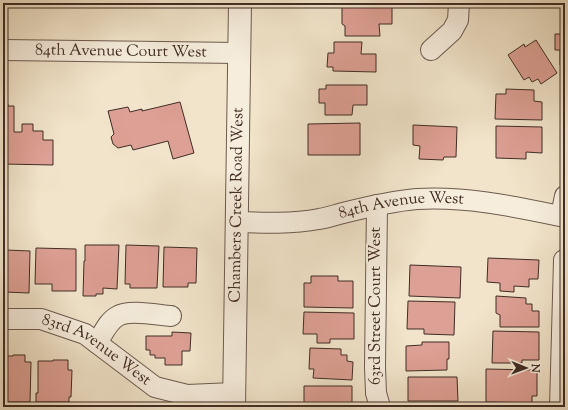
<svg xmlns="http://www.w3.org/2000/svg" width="568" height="410" viewBox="0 0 568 410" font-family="'Sorts Mill Goudy',serif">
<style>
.building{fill:#dda094;stroke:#412d25}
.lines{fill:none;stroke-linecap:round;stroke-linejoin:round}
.minor-casing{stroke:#6d5b4e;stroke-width:22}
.tertiary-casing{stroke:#6d5b4e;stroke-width:24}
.minor{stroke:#f6eddd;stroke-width:20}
.tertiary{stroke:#f6eddd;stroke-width:22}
.labels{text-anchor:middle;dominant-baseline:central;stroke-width:4;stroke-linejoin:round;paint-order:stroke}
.street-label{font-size:16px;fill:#412d25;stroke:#f6eddd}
</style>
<rect width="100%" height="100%" fill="#f1e4ca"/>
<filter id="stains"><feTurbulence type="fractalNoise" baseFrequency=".005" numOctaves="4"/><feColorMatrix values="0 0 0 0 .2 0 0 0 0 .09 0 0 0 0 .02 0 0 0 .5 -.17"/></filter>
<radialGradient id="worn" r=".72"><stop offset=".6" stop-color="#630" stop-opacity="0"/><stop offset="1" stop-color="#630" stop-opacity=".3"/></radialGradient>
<path class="building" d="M342 4H384V6H392V24H379L380 36H345V26L342 24Z
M562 22H565V65H560V50H555V34H562Z
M536 40 557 73 541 84 538 79 532 82 529 77 524 80 508 55 524 44 525 47Z
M334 42H362L361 54H376V72L333 71V67H327L328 53H334Z
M326 85H367V105H353L352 115H325V103H319V89H326Z
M506 89 534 90V101L542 102V120L495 119 496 94H506Z
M180 102 194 153 173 159 168 141 133 150 131 145 118 148 113 144 111 137 114 134 108 111 128 107 130 112 142 109V111Z
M3 104H8V106H14V132H22V124H33V131H43V140H53V165L3 164Z
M360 123V155H308V124Z
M413 125 457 127 456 157H444L443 160 419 159 420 146 413 145Z
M496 126 542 127V153L526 152V159L496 158Z
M85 245H119L117 289 103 288V294H96V296H83L84 261H85Z
M126 245 159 246 157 288H130V284H125Z
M164 247 197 248 196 283H188V287H163Z
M36 248 76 249V291H52V284H35Z
M3 249H7L6 250 30 251 29 293 5 292V285H3Z
M488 258 539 260 538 279H529V287L514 286V292L500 291V283L487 282Z
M410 265 461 267 460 298 409 296Z
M311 276H338V281H353V308L304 307V283H311Z
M496 296 526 298V304H532V311H539V327H500V315L496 313Z
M408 301 455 302 454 335 424 334V329H407Z
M304 312 354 313V339H330V343H317V334H303Z
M493 331 539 332V360H522V363H492Z
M172 332 191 333 190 351H182V365H165V358H155V355H150V350H146V336H172Z
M422 342H449V359H447V370L406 371V346L422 345Z
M310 348 341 349V355H347V361L353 362 352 380 313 378 314 369H309Z
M13 355H25V362H31L30 402H3V356H13Z
M53 360H68V370H72L71 397H69V402H36V393H38V361H53Z
M486 369 537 370V396H532V403L486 402Z
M408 377H457L458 401H408Z
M304 386H352V405H343V407H304Z"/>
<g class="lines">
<defs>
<g id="minor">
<path id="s1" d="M3 50 239 53"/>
<path d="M431 50 452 31 458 20 459 3"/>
<path d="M377 205 375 367 376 393 380 407"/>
<path d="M561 216 565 196"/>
<path id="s2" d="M237 222C264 223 292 224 319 219 327 218 335 215 343 213 367 207 392 201 417 199 468 196 516 207 565 217"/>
<path id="s3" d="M3 319H41L85 334 155 387 187 395 234 393"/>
<path d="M97 343C103 334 108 321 118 316 129 309 158 315 171 316"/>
<path d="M560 407 564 260"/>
</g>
<g id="tertiary">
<path id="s4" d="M234 407 240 3"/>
</g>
</defs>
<use href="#minor" class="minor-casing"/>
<use href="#tertiary" class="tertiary-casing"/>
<use href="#minor" class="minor"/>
<use href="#tertiary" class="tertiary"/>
</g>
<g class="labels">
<g class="street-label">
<text stroke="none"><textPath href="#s1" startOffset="118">84th Avenue Court West</textPath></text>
<text stroke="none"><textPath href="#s4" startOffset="202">Chambers Creek Road West</textPath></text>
<text stroke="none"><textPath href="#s2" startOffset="166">84th Avenue West</textPath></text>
<text transform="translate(376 306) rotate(-90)">63rd Street Court West</text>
<text stroke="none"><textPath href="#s3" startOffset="102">83rd Avenue West</textPath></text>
</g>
</g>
<rect width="568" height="410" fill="none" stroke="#f1e4ca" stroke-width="16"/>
<rect x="4" y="4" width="560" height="402" fill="none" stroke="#412d25" stroke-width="2"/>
<rect x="8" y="8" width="552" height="394" fill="none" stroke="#412d25"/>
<g transform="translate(526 368) rotate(91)" stroke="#f6eddd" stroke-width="3" paint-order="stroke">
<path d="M0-3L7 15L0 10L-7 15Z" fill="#412d25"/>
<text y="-6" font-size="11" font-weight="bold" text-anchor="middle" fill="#412d25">N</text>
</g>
<rect width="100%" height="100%" filter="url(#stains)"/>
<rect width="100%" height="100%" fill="url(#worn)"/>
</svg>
